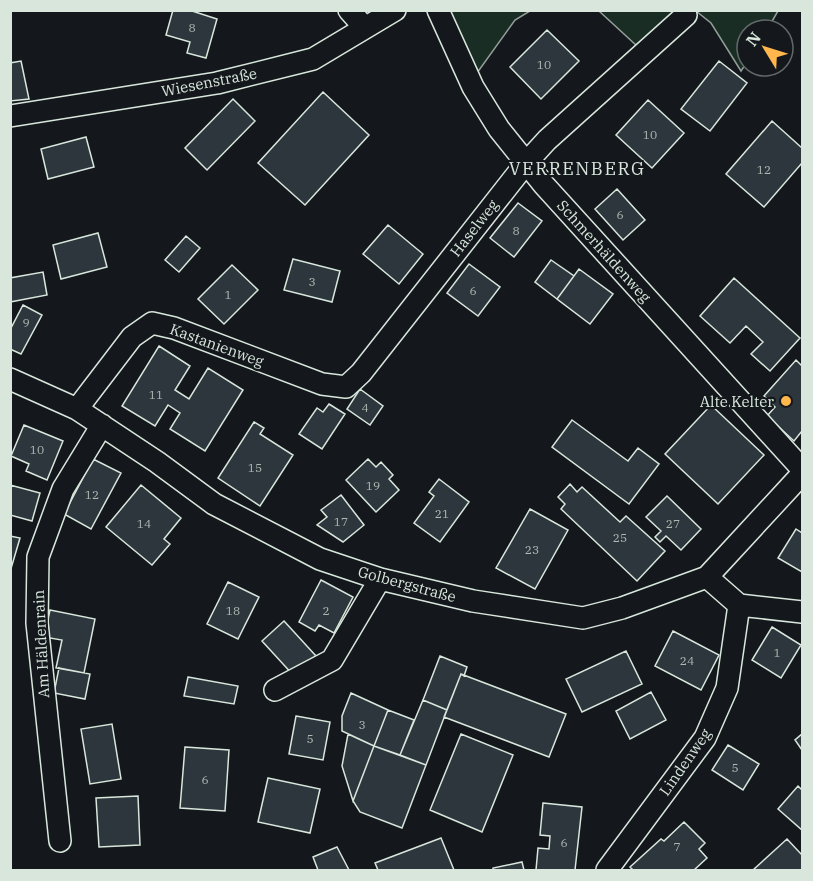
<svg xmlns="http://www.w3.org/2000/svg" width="813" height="881" viewBox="0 0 813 881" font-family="'IBM Plex Serif',serif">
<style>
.green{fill:#1a2d24;stroke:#939e99;stroke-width:1.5}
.building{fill:#2c363c;stroke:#d8e6dc;stroke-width:1.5}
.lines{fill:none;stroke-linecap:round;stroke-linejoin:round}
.street-casing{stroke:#d8e6dc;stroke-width:24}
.street{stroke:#14181c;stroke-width:21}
.poi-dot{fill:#ffb74d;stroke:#14181c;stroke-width:2}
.labels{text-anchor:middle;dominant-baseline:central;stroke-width:4.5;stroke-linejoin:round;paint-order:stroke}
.number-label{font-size:12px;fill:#adbab4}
.street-label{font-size:15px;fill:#d8e6dc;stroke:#14181c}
.poi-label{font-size:15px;fill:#d8e6dc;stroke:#14181c;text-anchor:end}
.quarter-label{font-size:18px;letter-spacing:1.5px;fill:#d8e6dc;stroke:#14181c}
</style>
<rect width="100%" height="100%" fill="#14181c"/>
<path class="green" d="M448 11H530L515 20 477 73Z
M599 11H675L637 46Z
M696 11 778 10V11L767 30H747V62L741 71 711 23Z"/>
<path class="building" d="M173 10H189L217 19 206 58 187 53 190 42 166 35Z
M547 30 579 61 541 99 510 67Z
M21 61 29 99 10 101V63Z
M719 61 747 83 710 131 681 109Z
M323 92 369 135 305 205 258 163Z
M233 99 255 121 207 170 185 148Z
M648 100 684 133 652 168 616 135Z
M772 121 802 148V163L764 207 726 174Z
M86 137 94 167 48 179 41 149Z
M617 189 645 220 623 240 595 209Z
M518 203 542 221 514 257 490 238Z
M388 225 423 254 399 284 363 254Z
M98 233 107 267 61 279 53 245Z
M186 236 200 248 179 272 165 260Z
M293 259 340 271 332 302 284 290Z
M551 260 574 276 557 299 535 282Z
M469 264 500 287 478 316 447 293Z
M232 265 258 290 224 324 198 299Z
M579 269 613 294 590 324 557 299Z
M43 272 47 295 10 302V278Z
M734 278 800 338 770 371 751 354 763 342 746 326 730 343 700 316Z
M23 305 42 315 21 354 10 349V330Z
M159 346 190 366 175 390 189 399 208 368 243 390 205 451 170 429 180 413 168 405 155 426 122 406Z
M796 360 802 366V431L794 441 767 416 775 407 764 396Z
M360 389 383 406 370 425 347 409Z
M329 404 345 414 322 449 299 434 317 408 323 412Z
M711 405 764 455 718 504 665 454Z
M572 420 628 461 638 448 659 464 629 504 552 447Z
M254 422 264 428 260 434 293 455 260 506 218 478Z
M24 425 63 441 47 480 26 471 29 464 11 456Z
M93 459 121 473 91 529 64 514Z
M368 459 376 467 381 462 393 475 389 479 399 490 376 512 346 480Z
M439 479 469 502 440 542 414 523 434 496 429 492Z
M570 484 577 492 582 487 620 522 626 516 665 551 637 581 561 509 565 504 558 497Z
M10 485 40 493 32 521 10 515Z
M141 485 181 518 164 539 170 544 152 565 106 527Z
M341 495 364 525 343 542 317 525 327 517 321 510Z
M667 496 701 529 681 550 666 536 660 542 655 537 661 531 646 517Z
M530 509 568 530 535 589 496 568Z
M796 529 802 533V572L778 558Z
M10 536 20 538 10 572Z
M321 580 353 597 334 633 319 625 315 631 299 622Z
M228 582 259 597 238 639 207 624Z
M50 610 95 619 84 673 56 668 62 640 44 637Z
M284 621 316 656 294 676 262 641Z
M772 627 801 645 781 678 752 660Z
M673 631 719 655 701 690 655 666Z
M626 651 642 684 582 712 566 679Z
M440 656 467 667 464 676 461 674 447 710 423 700Z
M59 668 90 674 85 699 54 693Z
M461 674 566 714 549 757 444 717Z
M188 677 238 686 234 704 184 696Z
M651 692 666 720 630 739 616 711Z
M351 693 388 710 374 746 342 731V716Z
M423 700 447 710 426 765 400 755Z
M388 710 414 720 400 755 374 746Z
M296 716 330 722 323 760 289 754Z
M112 724 121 779 90 784 81 729Z
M348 734 374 746 353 801 342 766Z
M461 734 513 755 482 832 430 810Z
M802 734V750L795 740Z
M728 745 759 764 743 790 712 770Z
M374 746 426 765 402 828 360 812 353 801Z
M185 747 229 750 225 811 180 808Z
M268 778 320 789 310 833 258 822Z
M798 786 802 790V830L778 809Z
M138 796 140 845 99 847 96 798Z
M543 803 582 807 575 870H536L538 848 549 849 550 836 540 835Z
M684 822 705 843 699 849 707 858 694 870H633L630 867 661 839 664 841Z
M441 838 454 870H378L375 863Z
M787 839 802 855V870H753Z
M337 847 349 870H318L313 857Z
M522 862 524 870H493V868Z"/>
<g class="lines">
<defs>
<path id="street" d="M349 10 365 28
M438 10 473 87 499 129 544 185 802 469
M10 116 217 83 313 59 395 10
M10 379 77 409 157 462 214 504 320 559 380 579 473 601 583 618 622 608 707 577 802 474
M77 409 132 337 152 323 174 328 322 384 346 387 361 373 526 163 547 140 686 15
M707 577 739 605 802 612
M275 690 332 660 380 579
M60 841 37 623 38 557 63 489 102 425
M607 870 705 738 727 688 739 605"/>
</defs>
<use href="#street" class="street-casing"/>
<use href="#street" class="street"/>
</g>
<circle class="poi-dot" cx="786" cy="401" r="6"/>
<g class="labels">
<g class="number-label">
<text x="192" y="27">8</text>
<text x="544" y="64">10</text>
<text x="650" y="134">10</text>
<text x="764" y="169">12</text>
<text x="620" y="214">6</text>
<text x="516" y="230">8</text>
<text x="312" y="281">3</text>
<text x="473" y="290">6</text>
<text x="228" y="294">1</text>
<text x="26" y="322">9</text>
<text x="156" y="394">11</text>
<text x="365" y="407">4</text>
<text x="37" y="449">10</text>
<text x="255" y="467">15</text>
<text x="373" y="485">19</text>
<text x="92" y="494">12</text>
<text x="442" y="513">21</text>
<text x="341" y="521">17</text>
<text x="144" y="523">14</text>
<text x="673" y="523">27</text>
<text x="620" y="537">25</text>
<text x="532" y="549">23</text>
<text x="233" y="610">18</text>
<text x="326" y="610">2</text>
<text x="777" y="652">1</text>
<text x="687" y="660">24</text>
<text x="362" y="724">3</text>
<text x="310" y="738">5</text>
<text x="735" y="767">5</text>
<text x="205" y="779">6</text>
<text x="564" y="842">6</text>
<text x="677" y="846">7</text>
</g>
<g class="street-label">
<text transform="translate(209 82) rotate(-11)">Wiesenstraße</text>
<text transform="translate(474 228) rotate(-52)">Haselweg</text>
<text transform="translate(604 251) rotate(48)">Schmerhäldenweg</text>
<text transform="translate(217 345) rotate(20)">Kastanienweg</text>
<text transform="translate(407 584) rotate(15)">Golbergstraße</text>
<text transform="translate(41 644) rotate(-93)">Am Häldenrain</text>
<text transform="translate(685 762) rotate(-55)">Lindenweg</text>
</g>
<g class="poi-label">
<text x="774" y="401">Alte Kelter</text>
</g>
<g class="quarter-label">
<text x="577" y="168">VERRENBERG</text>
</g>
</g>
<rect width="813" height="881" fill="none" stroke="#d8e6dc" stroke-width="24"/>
<g transform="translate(765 48) rotate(308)"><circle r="28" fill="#14181c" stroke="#626a69" stroke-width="1.5"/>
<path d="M0-4.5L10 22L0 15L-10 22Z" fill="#ffb74d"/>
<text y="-9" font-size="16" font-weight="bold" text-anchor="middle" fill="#d8e6dc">N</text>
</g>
</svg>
